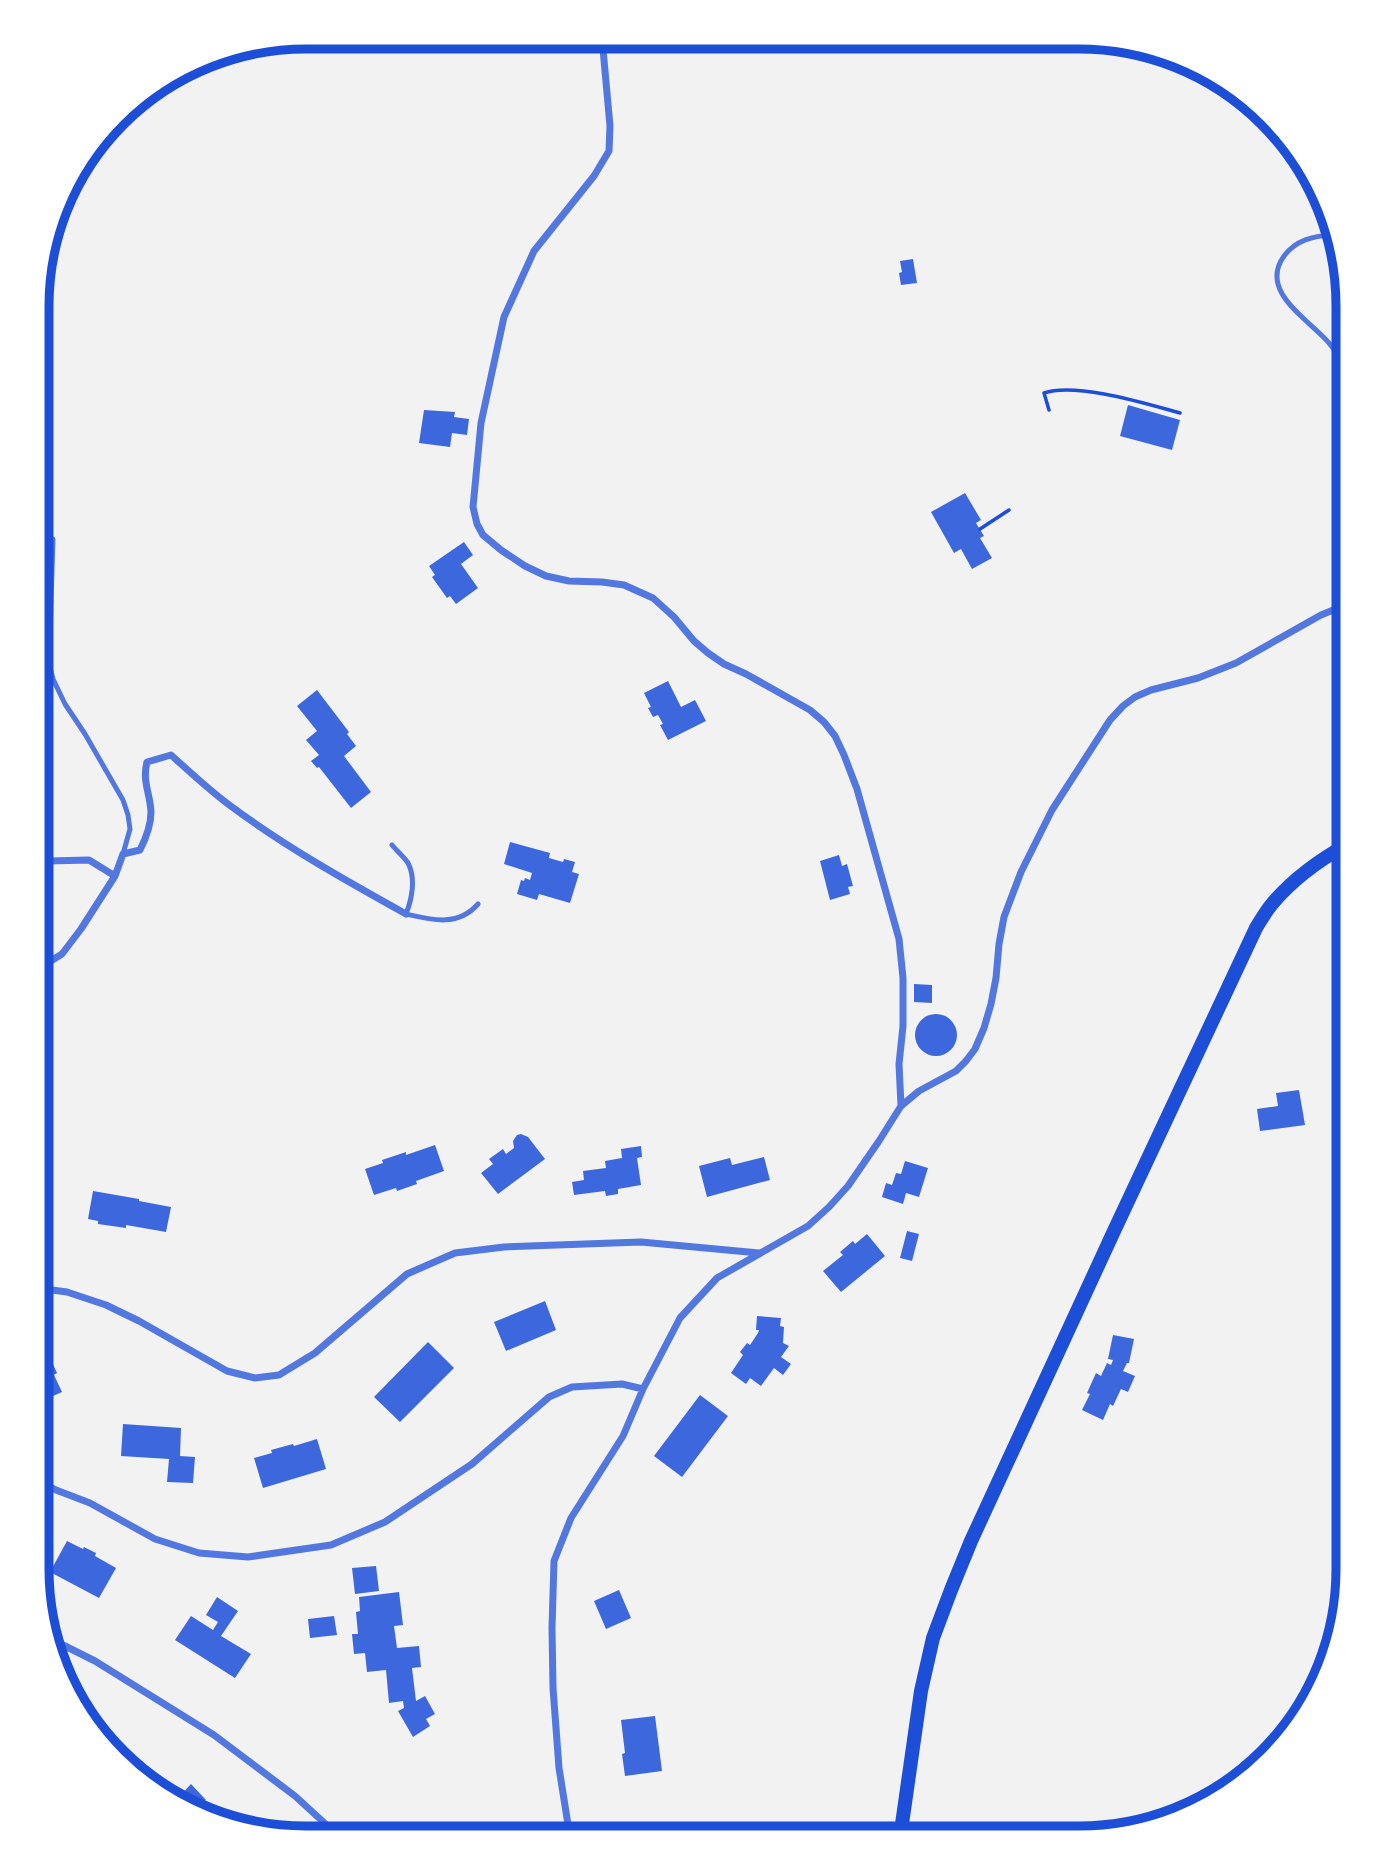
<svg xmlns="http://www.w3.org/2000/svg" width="1385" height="1875" viewBox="0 0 1385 1875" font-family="Signika,sans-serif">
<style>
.building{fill:#3d67dc}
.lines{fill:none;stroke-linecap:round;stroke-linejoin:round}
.path{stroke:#1d4ed8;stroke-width:3.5}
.service{stroke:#5277de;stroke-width:5}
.minor{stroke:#5277de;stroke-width:7}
.secondary{stroke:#1d4ed8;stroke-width:14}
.rim{fill:none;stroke:#1d4ed8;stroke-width:9}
</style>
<rect width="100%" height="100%" fill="#f2f2f2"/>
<path class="building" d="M913 259 917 283 901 285 899 273 902 272 900 261Z
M1344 287 1348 306V314L1341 311 1336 303 1337 293Z
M1128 405 1180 420 1172 450 1120 436Z
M424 410 455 412 454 417 469 419 467 435 452 433 450 447 419 443Z
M965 493 981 520 976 523 984 536 980 538 992 558 972 569 961 549 954 553 931 512Z
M464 542 473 555 461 564 478 588 456 604 450 596 447 598 432 577 435 575 429 566Z
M668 681 681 707 695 700 706 721 668 740 660 725 663 724 658 715 653 717 648 708 651 707 644 693Z
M317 690 349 732 347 734 356 746 344 756 371 792 351 808 319 767 317 768 311 761 319 755 306 740 317 731 297 706Z
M510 842 550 853 549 858 563 862 564 859 575 862 572 872 579 874 570 903 539 894 537 900 517 894 521 880 524 881 525 878 530 880 532 873 504 864Z
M839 855 842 866 847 864 853 886 848 887 850 894 830 900 820 861Z
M914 984 932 985V1003L914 1002Z
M915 1035a21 21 0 1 1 42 0a21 21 0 1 1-42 0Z
M1299 1090 1305 1125 1260 1131 1257 1109 1278 1106 1276 1093Z
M521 1134 528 1137 545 1159 498 1194 481 1173 493 1164 489 1159 503 1149 506 1154 514 1148 513 1141 517 1135Z
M435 1145 444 1171 416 1181 417 1184 397 1191 396 1188 374 1195 365 1169 383 1163 382 1160 406 1152V1155Z
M641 1146 642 1157 637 1158 641 1185 618 1189V1194L606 1196 605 1191 574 1195 572 1182 584 1180 583 1171 606 1168 605 1161 622 1158 621 1149Z
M764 1157 770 1180 707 1197 699 1166 730 1158 732 1165Z
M905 1161 928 1168 919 1197 906 1193 903 1204 882 1197 886 1183 892 1185 896 1173 901 1174Z
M93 1191 139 1199V1201L171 1207 166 1232 126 1225V1228L98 1224V1221L88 1219Z
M907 1231 919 1234 912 1261 900 1258Z
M867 1234 885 1256 841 1292 823 1271 843 1255 840 1252 853 1241 855 1244Z
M545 1301 556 1330 506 1351 494 1322Z
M757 1316 781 1318 780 1326 784 1327 783 1343 789 1346 781 1357 791 1364 783 1375 774 1368 761 1386 750 1378 746 1384 731 1373 743 1355 740 1352 747 1343 750 1345 758 1333 759 1330H756Z
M46 1330 53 1346 46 1349 57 1373 54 1375 62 1392 44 1400 37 1386V1334Z
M1113 1335 1134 1339 1129 1363H1127L1123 1371 1135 1376 1128 1392 1121 1389 1113 1406 1110 1404 1103 1420 1082 1410 1090 1394 1087 1393 1096 1373 1101 1376 1107 1363 1111 1365 1113 1360 1108 1359Z
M428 1342 454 1368 400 1422 374 1397Z
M700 1395 728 1416 682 1477 654 1456Z
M123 1424 181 1428 180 1456 195 1457 193 1483 167 1482 169 1459 121 1456Z
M317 1439 326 1469 263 1488 254 1458 272 1453 271 1450 293 1444 294 1446Z
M67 1541 83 1549 84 1547 96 1553 95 1556 116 1568 99 1598 50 1572Z
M376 1566 379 1591 355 1594 352 1568Z
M619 1590 631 1618 606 1629 594 1601Z
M399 1592 403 1625 394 1626 397 1648 419 1646 421 1667 412 1668 416 1701 425 1696 435 1714 426 1719 430 1726 413 1737 398 1711 404 1708 403 1701 389 1703 386 1670 367 1672 365 1653 354 1654 352 1634H358L356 1612 360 1611 359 1597Z
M217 1597 238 1611 221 1636 251 1654 235 1678 175 1640 191 1616 213 1630 218 1622 206 1615Z
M334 1616 337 1635 310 1638 308 1619Z
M655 1716 662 1771 625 1776 622 1754 625 1753 621 1720Z
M191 1784 206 1800 204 1801 220 1816 176 1800Z
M235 1813 243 1820 239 1824 228 1820Z"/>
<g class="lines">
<path class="path" d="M1049 410 1044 393C1076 382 1147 404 1180 413
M980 529 1009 510"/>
<path class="service" d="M1332 235C1313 236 1296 240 1284 256 1258 292 1310 320 1329 343 1338 353 1343 365 1348 376
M53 539 49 664 53 679 65 704 85 734 123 800 128 815 130 829 123 854
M392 845C397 851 404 857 408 863 416 878 412 899 406 914 432 920 458 927 478 904"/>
<path class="minor" d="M602 38 610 126 609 151 594 176 534 251 504 317 481 423 473 507 477 524 483 535 501 550 525 566 546 576 569 581 602 582 624 585 653 598 674 617 694 641 708 653 724 664 746 674 810 710 824 722 835 736 844 755 857 789 899 939 903 978V1026L899 1064 901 1106
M38 863 48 861 89 860 115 876
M38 969 62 954 81 929 115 876 123 854 140 850C146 838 151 825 151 812 150 793 142 781 147 762L171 755C190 772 208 789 228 804 284 846 345 880 406 914
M37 1288 67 1292 106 1305 139 1321 227 1371 255 1378 279 1375 315 1353 407 1274 455 1253 504 1247 641 1242 759 1253
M37 1484 41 1482 56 1490 90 1503 155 1539 199 1553 248 1557 331 1545 385 1522 472 1464 549 1397 572 1387 622 1384 643 1389 680 1318 717 1278 808 1226 829 1207 848 1186 879 1141 901 1106 919 1091 956 1071 966 1061 975 1049 984 1028 991 1004 996 978 999 944 1004 917 1021 872 1052 810 1110 720 1123 706 1135 697 1151 690 1198 678 1236 663 1321 615 1348 604
M53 1640 95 1661 214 1735 295 1796 331 1829 336 1836
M570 1837 559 1768 553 1688 552 1628 554 1561 571 1518 623 1436 643 1389"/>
<path class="secondary" d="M900 1838 921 1691 933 1638 951 1590 971 1541 1114 1231 1256 928C1261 920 1266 911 1272 904 1292 880 1321 859 1348 844"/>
</g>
<path d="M0 0H1385V1875H0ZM306 49H1079A257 257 0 0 1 1336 306V1569A257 257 0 0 1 1079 1826H306A257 257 0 0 1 49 1569V306A257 257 0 0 1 306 49Z" fill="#fff" fill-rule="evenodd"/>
<path class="rim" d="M306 49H1079A257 257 0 0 1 1336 306V1569A257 257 0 0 1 1079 1826H306A257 257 0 0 1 49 1569V306A257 257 0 0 1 306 49Z"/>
</svg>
